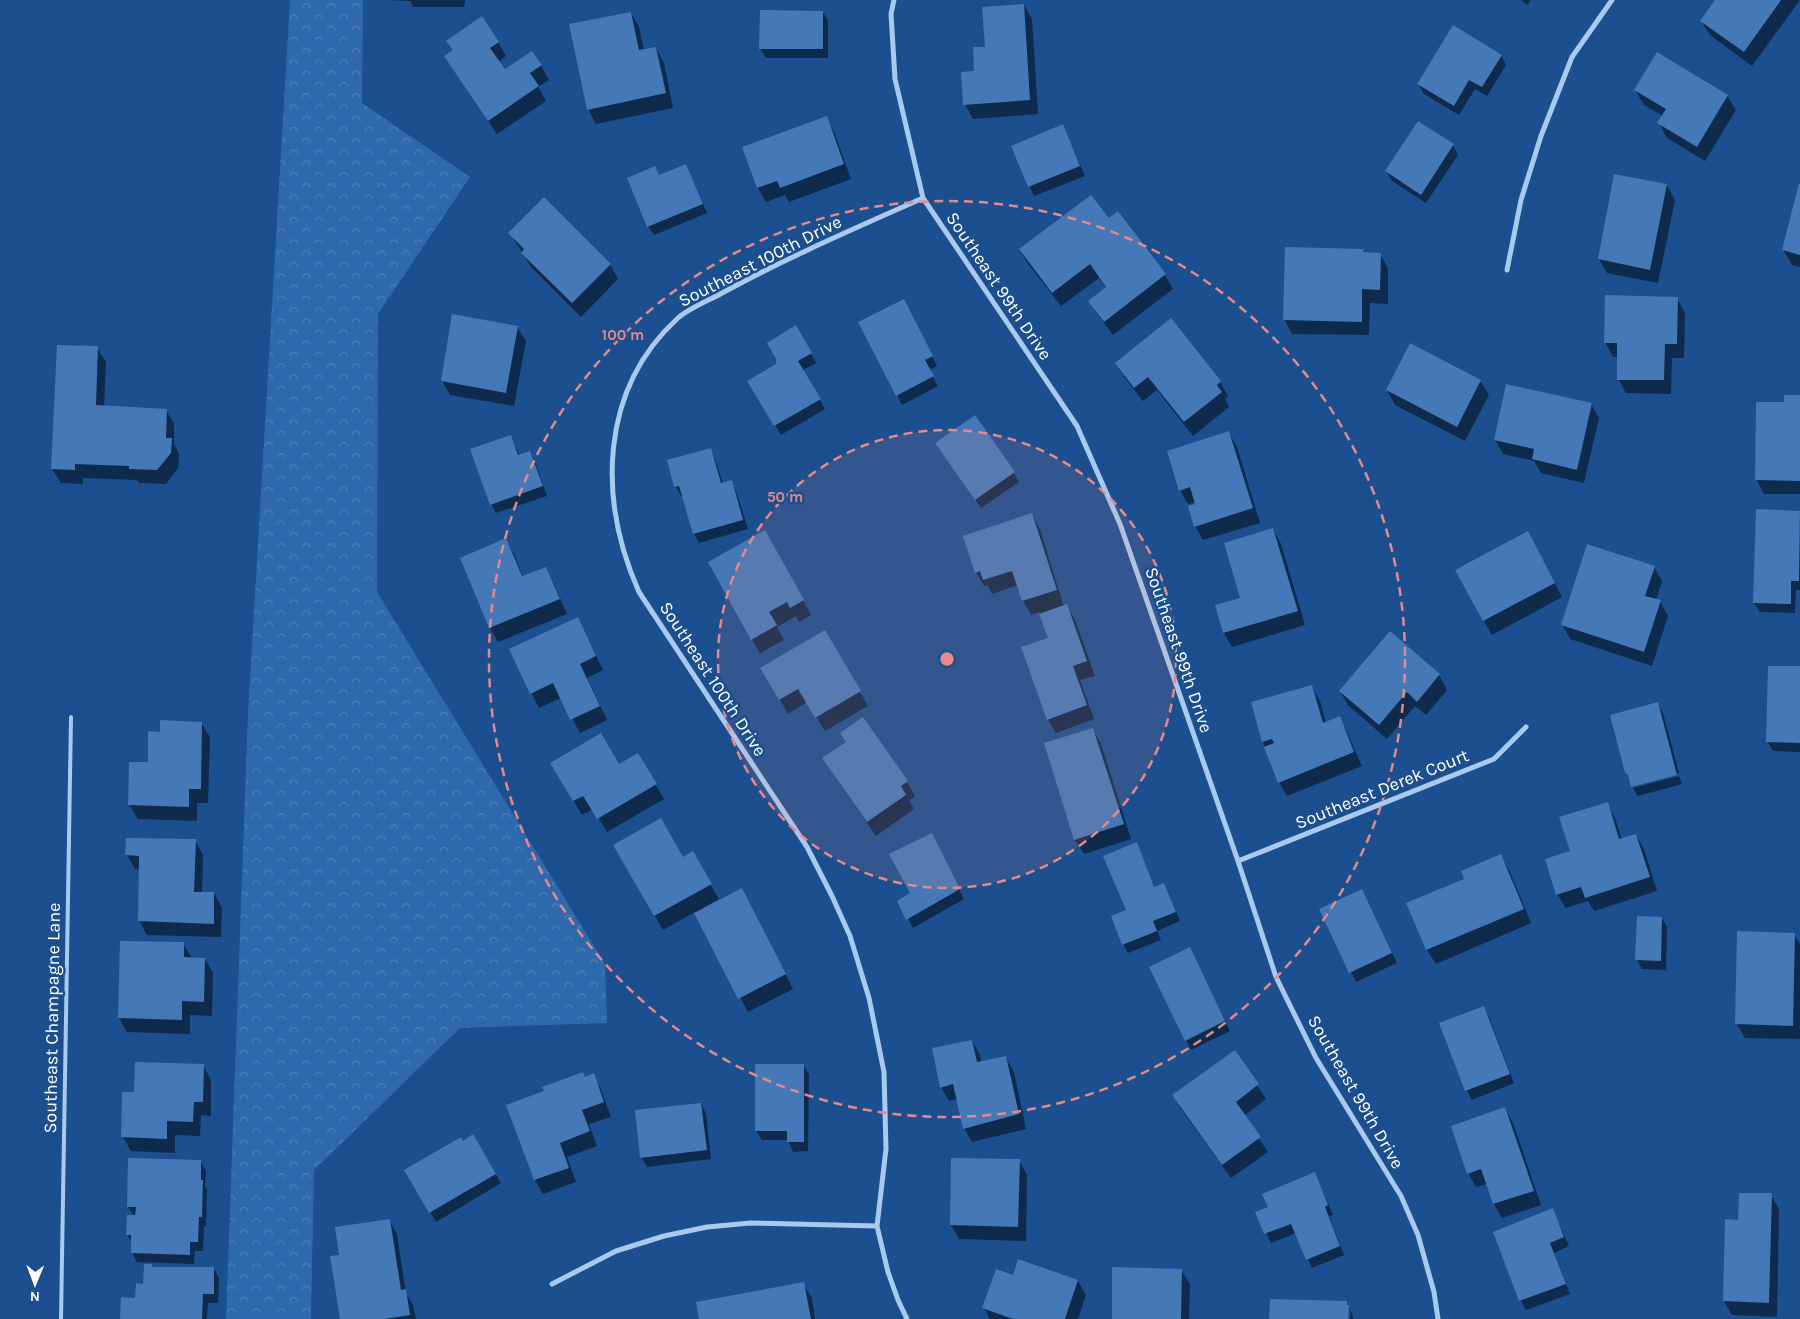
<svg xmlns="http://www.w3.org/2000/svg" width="1800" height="1319" viewBox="0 0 1800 1319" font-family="Karla,sans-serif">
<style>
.forest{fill:url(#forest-crowns)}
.shadow{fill:#0007}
.building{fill:#4478b7}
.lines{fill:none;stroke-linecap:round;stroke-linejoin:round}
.service{stroke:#a9c9ee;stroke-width:4}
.minor{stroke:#a9c9ee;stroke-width:5}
.ring{fill:none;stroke:#e88989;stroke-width:2.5;stroke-dasharray:9 6}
.labels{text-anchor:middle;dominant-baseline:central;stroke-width:5;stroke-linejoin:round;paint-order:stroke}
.street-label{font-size:18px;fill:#fff;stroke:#1b4f8f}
.centre{fill:#e88989;stroke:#1b4f8f;stroke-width:2.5}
.ring-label{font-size:15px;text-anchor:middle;font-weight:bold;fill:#e88989;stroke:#1b4f8f;stroke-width:5;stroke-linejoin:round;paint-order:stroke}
</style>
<defs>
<pattern id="forest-crowns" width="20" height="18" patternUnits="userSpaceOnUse" patternTransform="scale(1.25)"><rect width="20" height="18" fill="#2e69ad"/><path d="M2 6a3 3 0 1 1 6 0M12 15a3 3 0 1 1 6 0" fill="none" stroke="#4d80b9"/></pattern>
</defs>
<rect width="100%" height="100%" fill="#1b4f8f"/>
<path class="forest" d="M290 0H363L362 103 470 177 378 314 377 592 605 964 607 1023 460 1028 314 1170 311 1319H226L248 713Z"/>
<path class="shadow" d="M389 0H465L464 7H413L410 1Z
M1521 0H1531L1527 5Z
M1716 0H1800L1752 66 1710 35 1701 21Z
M1024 5 1032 19 1038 114 973 119 965 104 986 48Z
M823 12 828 21V58H766L760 48Z
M631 13 639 27 644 51 656 48 664 63 673 108 596 124 588 109Z
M498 42 506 56 498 62 504 71 541 65 549 80 538 87 546 101 497 134 446 57Z
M1501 55 1506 65 1487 96 1475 89 1459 115 1424 94 1418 84Z
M1635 90 1727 96 1736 110 1705 161 1667 138 1659 123 1663 116 1644 105Z
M826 118 834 132 851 179 789 202 785 195 766 202 758 188 744 147Z
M1063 126 1085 176 1034 196 1012 147Z
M1453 145 1458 155 1426 203 1392 181 1386 171Z
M686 165 707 213 654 235 648 226 655 168 660 176Z
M1667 185 1675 200 1658 283 1607 273 1599 259Z
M1800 186V267L1792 265 1783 250Z
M1118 213 1165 275 1173 289 1113 335 1098 315 1090 301 1106 288 1099 278 1061 306 1028 264 1020 250 1108 220Z
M510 233 610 264 618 279 581 317 531 267Z
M1363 250 1365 254H1380L1388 268V304L1370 303 1369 335 1292 334 1284 319Z
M1677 298 1685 313 1684 358H1672L1671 394 1626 393 1618 379V357H1613L1605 342Z
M909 310 937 366 929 370 938 386 902 405 897 395Z
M517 327 526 341 514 406 450 395 442 381Z
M796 327 816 363 803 370 825 409 781 435 749 382 777 365Z
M1411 345 1480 381 1489 395 1465 441 1395 405 1387 390Z
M58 346 97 348 106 362 104 407 166 410 174 424V444L179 454 178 468 166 484 139 483 137 480 83 478V484L61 483 52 469Z
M1116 363 1220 382 1228 396 1225 399 1229 407 1193 436 1157 390 1143 401 1125 378Z
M1800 396V494H1764L1756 479 1785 404Z
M1591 404 1599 418 1584 483 1541 473 1534 461 1503 454 1495 440Z
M1229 433 1237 447 1260 523 1203 540 1195 526 1196 502 1188 504 1180 490Z
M511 437 520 456 530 452 535 462 547 496 496 513 491 504Z
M710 449 715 459 723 484 731 481 736 491 748 529 699 543 694 534 683 496H681L676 487 668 461Z
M942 452 1014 473 1019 482 981 508Z
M1757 511 1800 512V590H1796L1795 613 1760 612 1754 603Z
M1032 515 1040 529 1064 607 1067 606 1075 620 1095 676 1080 680 1094 719 1056 733 1048 719 1049 639 1040 612 1031 615 1023 601 1018 585 992 594 988 585 984 586 976 572Z
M1273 529 1281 544 1305 625 1232 647 1224 633 1216 606 1241 598Z
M764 532 811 615 799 622 796 616 777 627 784 640 760 653 752 639Z
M506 540 514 554 523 577 545 568 553 582 567 614 498 642 490 628 461 558Z
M1536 547 1562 597 1492 635 1484 621Z
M1654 567 1662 581 1656 600 1660 601 1668 616 1652 666 1570 639 1562 624Z
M577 618 603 670 587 678 607 720 580 733 561 698 539 708 510 650Z
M824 631 868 706 825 731 807 702 788 714 762 669Z
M1390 633 1439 675 1447 690 1426 715 1415 706 1387 739 1348 705 1340 691Z
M1800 668V752L1773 751 1767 741Z
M1312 687 1320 701 1326 723 1339 718 1347 732 1362 766 1287 796 1279 782 1263 742 1252 703Z
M1658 704 1663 713 1679 773 1633 785V787L1627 773Z
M862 719 907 782 915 796 909 801 914 809 876 836 823 759 847 742Z
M201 723 210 737 208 803H197V821L138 819 129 805 130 763 149 764 161 733Z
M1093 730 1101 744 1131 839 1084 854 1075 840 1045 744Z
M638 755 664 799 607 832 593 809 582 815 552 764 619 766Z
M1679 776 1682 784 1638 796 1633 788Z
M1607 804 1615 818 1622 840 1636 835 1644 849 1657 891 1594 911 1588 901 1566 908 1557 894 1572 852Z
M195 840 203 855 202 893H214L222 908 221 937 147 935 139 920 140 870 135 869 127 855Z
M1136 843 1141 852H1139L1156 893 1164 884 1180 921 1157 931 1161 940 1128 953 1123 944Z
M936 844 964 899 913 928 899 901 912 894Z
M615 846 682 859 692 853 719 899 703 908 704 910 750 904 793 989 748 1012 695 912 663 930Z
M1501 856 1509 870 1531 923 1436 964 1427 950 1408 904 1466 879Z
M1367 900 1397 963 1356 982 1321 910Z
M1662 918 1667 927 1666 970 1642 969 1637 960Z
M1794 934 1800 944V1039L1745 1038 1737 1024Z
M183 944 192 958 205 959 213 973 212 1016 190 1015V1034L127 1032 119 1018Z
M1194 958 1230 1031 1191 1050 1186 1040Z
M1484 1008 1489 1017 1514 1083 1472 1100 1467 1091 1441 1024Z
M972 1041 980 1055 982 1063 1006 1058 1014 1072 1026 1129 972 1142 964 1128 958 1099 949 1101 941 1087Z
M1235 1052 1266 1099 1244 1116 1268 1152 1231 1178 1181 1109 1173 1095Z
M203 1065 211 1080V1116L201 1115 200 1136 175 1135V1153L131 1151 123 1137V1093H135Z
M803 1065 809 1074 808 1151 793 1152 788 1140H762L756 1131Z
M593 1075 601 1089 611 1117 589 1124 597 1146 567 1157 576 1182 543 1194 535 1180 508 1106Z
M701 1104 706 1113 711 1159 647 1167 641 1157Z
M1505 1109 1513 1123 1541 1205 1502 1218 1494 1204 1487 1184 1476 1187 1468 1173Z
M473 1136 501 1183 436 1222 406 1171Z
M1019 1160 1027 1175 1026 1241 959 1239 951 1225Z
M200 1161 206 1171 205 1187 207 1190 206 1226H204L203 1251H195L194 1264 137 1262 132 1252V1243L127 1235 134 1216 128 1207Z
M1315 1174 1333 1215 1329 1216 1344 1255 1312 1268 1296 1233 1271 1243 1257 1213 1269 1208Z
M1771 1195 1779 1209 1777 1317 1732 1315 1724 1301 1726 1221H1739Z
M1553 1210 1569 1246 1554 1253 1570 1294 1526 1310 1521 1301 1494 1232Z
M389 1220 397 1234 406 1293 413 1305 416 1319H342L340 1256Z
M152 1266 153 1269H214L219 1278 218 1303H208L207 1319H122L144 1285Z
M1181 1270 1190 1284 1189 1319H1113Z
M1014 1277 1078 1281 1086 1295 1078 1319H990L984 1308Z
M803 1284 812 1298 815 1319H700Z
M1346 1302 1353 1316V1319H1350V1310H1347V1319H1270Z"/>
<path class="building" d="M1715 0H1781L1744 52 1700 21Z
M1024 4 1030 100 963 105 961 72 974 71 973 47H985L982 7Z
M760 10 823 11V49H759Z
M631 12 639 50 656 47 666 93 587 110 569 24Z
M482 16 499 42 490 48 505 69 532 51 542 65 530 73 539 86 488 121 444 56 453 50 446 41Z
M1453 25 1502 55 1482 87 1469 80 1454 106 1417 84Z
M1657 52 1728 95 1697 147 1657 123 1666 109 1634 90Z
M827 116 844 164 780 188 777 181 757 188 742 147Z
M1418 121 1454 144 1421 195 1385 171Z
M1063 124 1080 166 1028 187 1011 146Z
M686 164 703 204 647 227 627 178 655 166 659 175Z
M1614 174 1667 184 1650 270 1598 259Z
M1799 183 1800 184V255L1782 250Z
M1091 195 1109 218 1118 211 1166 274 1104 322 1088 301 1106 287 1090 264 1052 293 1019 249Z
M544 197 611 264 572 303 521 253 524 249 508 233Z
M1285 247 1364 249 1363 252 1381 253 1380 290 1362 289V322L1283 320Z
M1605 295 1678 297 1677 344H1665L1664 380H1617V343H1604Z
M904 299 933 356 925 360 934 376 896 396 858 322Z
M452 314 518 326 506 393 441 381Z
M1171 318 1221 381 1217 385 1222 392 1184 422 1148 377 1134 388 1115 363Z
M796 325 812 353 798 361 821 399 774 426 747 381 776 364V359L767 343Z
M1410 343 1481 380 1457 427 1386 390Z
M57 345 98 346 96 405 167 409 166 438H172L171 453 157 470 129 469V466L75 464V470L51 469Z
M1506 384 1592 403 1577 470 1532 459 1534 449 1494 440Z
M1784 395H1800V481L1755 480 1756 402H1784Z
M975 415 1015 472 975 500 935 443Z
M1229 431 1253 508 1194 527 1188 506 1195 504 1190 487 1179 491 1167 451Z
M511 435 518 455 530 451 543 486 490 505 470 449Z
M711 448 721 483 732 480 743 520 693 534 679 486 674 487 667 460Z
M1756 509 1800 511 1799 581H1791V604L1753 603Z
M1032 513 1057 590 1022 601 1012 571 983 580 980 571 975 573 963 536Z
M1273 528 1298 611 1223 633 1215 605 1240 598 1224 543Z
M765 530 804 600 790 608 787 602 769 612 777 625 751 640 708 562Z
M1528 531 1555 583 1483 621 1455 570Z
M506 538 522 576 546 567 560 599 489 628 460 558Z
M1587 544 1655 566 1645 596 1661 600 1644 652 1561 625Z
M1067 604 1087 661 1073 666 1087 705 1047 720 1021 647 1048 638 1039 614Z
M578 617 596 656 580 664 600 706 570 720 553 683 530 694 509 649Z
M825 630 861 691 815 718 798 689 779 700 760 668Z
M1390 631 1440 674 1417 702 1407 692 1379 725 1339 691Z
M1768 666H1800V743L1766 742Z
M1312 685 1323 723 1340 716 1354 752 1278 783 1264 747 1274 743 1272 739 1262 742 1251 702Z
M1658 702 1677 775 1631 787 1628 775 1625 773 1610 715Z
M863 717 908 781 901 786 906 795 867 822 822 758 846 742 840 733Z
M160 720 202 722 201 789H189V807L128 805 129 762H148V731L160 732Z
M1093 728 1124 824 1074 840 1044 743Z
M601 733 619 764 638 753 657 784 597 819 583 796 573 801 550 763Z
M1608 802 1619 839 1636 834 1650 877 1585 898 1581 887 1556 895 1545 859 1570 851 1559 817Z
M661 818 683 857 693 851 712 884 654 916 613 845Z
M932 833 960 889 906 920 897 901 910 893 889 854Z
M126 838 196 839 194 892H214V924L138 921 139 856 125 855Z
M1137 842 1154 887 1164 883 1176 912 1153 921 1157 931 1122 945 1111 916 1126 910 1103 856Z
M1501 854 1524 909 1426 950 1406 903 1464 879 1461 871Z
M742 888 786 974 738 999 694 913Z
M1362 889 1392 953 1349 973 1319 909Z
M1637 916 1662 917 1661 961 1635 960Z
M1737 931 1795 933 1793 1026 1735 1024Z
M120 941 184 942V957L205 958 204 1002 182 1001V1020L118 1018Z
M1190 947 1225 1021 1185 1041 1149 967Z
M1484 1006 1510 1074 1465 1091 1439 1023Z
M972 1040 977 1062 1006 1056 1019 1114 963 1129 953 1084 940 1088 932 1048Z
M1235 1050 1259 1084 1236 1102 1261 1137 1222 1165 1172 1095Z
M135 1062 204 1064 203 1102H194L193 1122 167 1121V1139L121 1137 122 1092H134Z
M755 1064H804V1142H787V1131H755Z
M583 1072 585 1077 594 1073 604 1102 582 1110 590 1131 560 1143 569 1168 534 1180 506 1105 544 1091 542 1087Z
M701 1103 707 1150 640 1158 635 1110Z
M1505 1107 1534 1191 1493 1204 1481 1169 1467 1174 1451 1126Z
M473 1134 496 1174 429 1213 404 1170 461 1137 463 1141Z
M128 1158 201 1160V1180H203L202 1217H199L198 1242H190V1255L131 1253V1235H126L127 1215H135L136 1207H127Z
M951 1158 1020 1159 1018 1227 950 1225Z
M1315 1172 1328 1205 1325 1207 1340 1246 1306 1260 1291 1224 1264 1234 1255 1212 1268 1207 1262 1194Z
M1739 1193H1772L1769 1303 1723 1301 1725 1219 1738 1220Z
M1553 1208 1564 1237 1550 1243 1566 1284 1519 1301 1493 1232Z
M390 1219 401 1290 406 1289 410 1315 385 1319H340L330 1256 339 1255 335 1227Z
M1018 1259 1078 1280 1065 1319H1013L982 1308 996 1269 1013 1275Z
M144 1264H152V1267H214V1294H203L202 1319H120L121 1297 135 1298 136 1283 143 1284Z
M1112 1267 1182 1269 1181 1319H1112Z
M804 1282 811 1319H699L696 1302Z
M1270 1299 1347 1301V1305H1349L1348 1319H1269Z"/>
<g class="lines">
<path class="service" d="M61 1319 71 717"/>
<path class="minor" d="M894 0 891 14 895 79 923 198 1077 426 1120 524 1238 861 1276 977 1316 1058 1401 1196 1418 1235 1434 1292 1438 1319
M1507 270 1521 200 1541 136 1572 57 1612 0
M1238 861 1494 759 1526 727
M552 1284 616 1251 664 1236 707 1227 750 1223 877 1226
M907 1319 898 1300 888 1272 877 1226 886 1149 884 1072 869 998 850 936 832 896 807 847 639 592C598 500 599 390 678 318 689 308 710 300 724 292 788 257 856 228 923 198"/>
</g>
<circle cx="947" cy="659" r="229" fill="#e88989" fill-opacity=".12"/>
<g class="ring">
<circle cx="947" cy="659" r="229"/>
<circle cx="947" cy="659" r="458"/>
</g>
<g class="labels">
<g class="street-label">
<text transform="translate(760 261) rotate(-27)">Southeast 100th Drive</text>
<text transform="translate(999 286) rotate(56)">Southeast 99th Drive</text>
<text transform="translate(1179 650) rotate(71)">Southeast 99th Drive</text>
<text transform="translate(713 679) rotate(57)">Southeast 100th Drive</text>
<text transform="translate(1382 789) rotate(-22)">Southeast Derek Court</text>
<text transform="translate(52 1018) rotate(-89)">Southeast Champagne Lane</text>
<text transform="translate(1356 1092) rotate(60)">Southeast 99th Drive</text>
</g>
</g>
<circle cx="947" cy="659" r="8" class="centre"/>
<g class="ring-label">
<text x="623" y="340">100 m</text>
<text x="785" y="502">50 m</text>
</g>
<g transform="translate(35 1284) rotate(181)" stroke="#1b4f8f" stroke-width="4" paint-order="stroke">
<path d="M0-4L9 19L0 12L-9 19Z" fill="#ffffff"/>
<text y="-8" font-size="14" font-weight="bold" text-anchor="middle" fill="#ffffff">N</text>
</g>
</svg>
